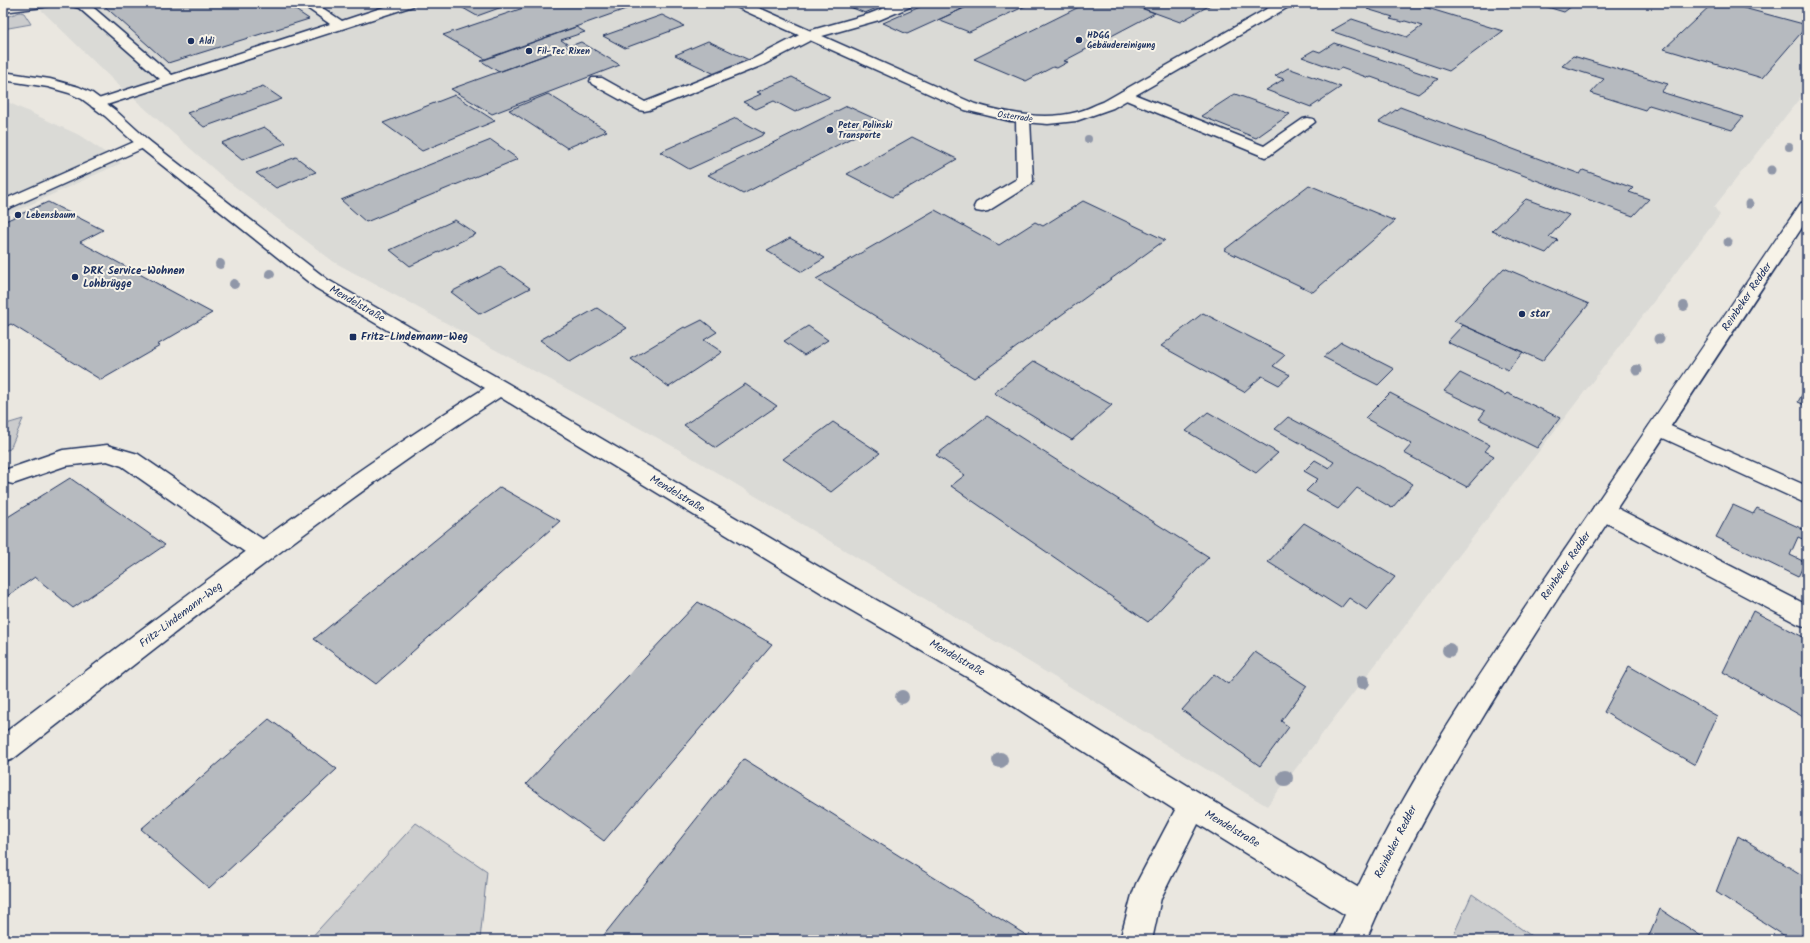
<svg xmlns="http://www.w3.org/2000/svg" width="1810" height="943" viewBox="0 0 1810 943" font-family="Kalam,sans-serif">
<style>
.built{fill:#dadad6}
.green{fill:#cbcccd;stroke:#737e96}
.building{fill:#b6babf;stroke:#1b2f5e}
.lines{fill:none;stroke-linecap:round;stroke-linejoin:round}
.service-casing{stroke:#1b2f5e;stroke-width:3}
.minor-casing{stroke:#1b2f5e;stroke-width:3}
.secondary-casing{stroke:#1b2f5e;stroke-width:3}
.service{fill:#f7f3e8;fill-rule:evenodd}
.minor{fill:#f7f3e8;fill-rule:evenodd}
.secondary{fill:#f7f3e8;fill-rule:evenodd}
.tree{fill:#9097a8}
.poi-dot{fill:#1b2f5e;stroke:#f7f3e8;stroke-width:1.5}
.labels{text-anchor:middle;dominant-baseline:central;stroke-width:4;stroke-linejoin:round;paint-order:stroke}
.far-poi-label{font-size:9px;font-weight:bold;fill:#1b2f5e;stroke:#f7f3e8;text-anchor:start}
.far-street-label{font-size:9px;fill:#1b2f5e;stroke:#f7f3e8}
.poi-label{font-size:11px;font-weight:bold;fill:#1b2f5e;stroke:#f7f3e8;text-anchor:start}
.street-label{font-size:11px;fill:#1b2f5e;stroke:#f7f3e8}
</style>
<rect width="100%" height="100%" fill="#eae7e0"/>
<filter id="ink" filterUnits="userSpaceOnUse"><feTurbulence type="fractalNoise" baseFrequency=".025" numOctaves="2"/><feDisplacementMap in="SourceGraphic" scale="8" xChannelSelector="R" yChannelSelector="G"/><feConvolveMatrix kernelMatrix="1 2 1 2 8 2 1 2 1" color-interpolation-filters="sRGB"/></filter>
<g filter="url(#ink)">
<path class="built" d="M34 3H1807V89L1714 207 1720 215 1267 806 676 448 334 262 225 179 115 82Z
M3 100 79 135 121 163 3 217Z"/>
<path class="green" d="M20 12 24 13 31 24 3 29V18Z
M23 419 10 449 3 451V425Z
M416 823 487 871 480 940H309Z
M1472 894 1537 940H1451Z"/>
<path class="building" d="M101 3H285L309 19 168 63Z
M454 3H513L477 16Z
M538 3H633L637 5 485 59 443 35Z
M840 3H888L865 13Z
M929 3H948L962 9 907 34 883 23Z
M948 3H975L962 9Z
M975 3H1032L969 32 938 20Z
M1087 3H1126L1155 13 1064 61 1068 62 1057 68 1053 67 1026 81 974 59Z
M1126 3H1147L1139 7Z
M1147 3H1214L1180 22 1139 7Z
M1376 3H1411L1503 31 1449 71 1331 31 1352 19 1407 37 1422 26 1405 21 1402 22 1390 19 1393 17 1367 9Z
M1534 3H1576L1564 12Z
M1713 3H1725L1807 25V26L1762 78 1664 49Z
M662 15 684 26 625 48 603 36Z
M576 27 585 32 561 40 570 46 499 72 481 61Z
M708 41 749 60 717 75 675 55Z
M581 42 620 65 492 114 451 89Z
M1334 43 1438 79 1418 94 1371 77 1369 78 1341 68 1338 70 1302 57 1314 50 1320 52Z
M1573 56 1668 84 1661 92 1743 117 1732 130 1649 105 1645 110 1591 93 1604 79 1562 66Z
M1288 68 1341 87 1311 107 1266 90 1284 79 1275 76Z
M792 77 830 97 795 112 774 101 756 109 743 102 761 94 757 92Z
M263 86 282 99 204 127 187 113Z
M548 94 607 131 567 148 509 110Z
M1235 94 1290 114 1256 138 1201 116Z
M455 95 495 121 422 151 383 123Z
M847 106 882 122 743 194 708 175Z
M1400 107 1580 174 1583 170 1633 188 1629 192 1649 199 1633 216 1379 122Z
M736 118 765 134 689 169 660 152Z
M264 127 286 143 242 160 221 143Z
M912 137 957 159 892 197 847 174Z
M491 140 518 159 366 222 341 200Z
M296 157 316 172 276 188 256 173Z
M1309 185 1395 221 1313 292 1224 250Z
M1526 199 1569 215 1549 237 1558 240 1546 253 1492 231Z
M1083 201 1165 240 974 378 816 279 935 210 999 245 1035 222 1043 226Z
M48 202 103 230 80 242 212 313 157 345 160 346 101 380 11 324 3 328V222Z
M455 220 476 234 410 266 390 250Z
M790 238 825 258 802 272 767 251Z
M500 267 530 288 480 314 451 292Z
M1504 268 1589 304 1542 361 1454 321Z
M597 308 627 328 570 362 540 340Z
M1203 313 1285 355 1273 366 1290 375 1279 385 1262 376 1244 392 1161 346Z
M702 320 717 332 704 340 722 352 669 387 631 359 684 327 686 328Z
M1463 325 1523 352 1508 370 1447 342Z
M808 326 828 340 804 355 784 341Z
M1341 342 1394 369 1378 385 1323 357Z
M1034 361 1112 405 1072 440 994 393Z
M1460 373 1505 395 1507 393 1560 418 1537 448 1479 419 1485 411 1444 391Z
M745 384 777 406 716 448 684 425Z
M1807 385V406L1798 402Z
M1390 393 1490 445 1485 451 1494 456 1467 487 1404 453 1412 444 1365 418Z
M1208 412 1278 453 1256 473 1186 431Z
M987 416 1209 557 1148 622 951 486 965 475 936 455Z
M1288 417 1413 484 1392 508 1357 488 1338 509 1306 491 1318 479 1304 471 1315 460 1329 468 1334 462 1275 429Z
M833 422 880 453 831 492 783 459Z
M70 478 165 545 73 608 35 577 3 599V520Z
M500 487 560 521 376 684 314 639Z
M1733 505 1753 514 1757 508 1807 531V541L1798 537 1790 555 1805 562 1798 577 1716 537Z
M1304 523 1395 577 1367 610 1349 598 1341 608 1268 562Z
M698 602 772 644 604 841 526 784Z
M1753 611 1807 639V719L1723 672Z
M1255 652 1307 686 1281 721 1289 727 1260 766 1182 710 1214 674 1228 684Z
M1629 666 1717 716 1695 765 1604 712Z
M269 719 337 769 209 888 141 829Z
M744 759 818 805 1034 940H600Z
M1738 836 1807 878V940H1791L1716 892Z
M1660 909 1707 940H1647Z"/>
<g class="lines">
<defs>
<path id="service" d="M13 3H49L47 6 43 7 3 12V4Z
M70 3H88L172 75 330 24 300 3H315L342 21 396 3H415L413 6 97 108 92 107 90 104 92 101 160 79 79 8 72 6Z
M897 3H914L912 6 879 20 815 38 763 65 649 110 644 111 639 110 592 84 590 81 592 78H602L645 102 753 59 805 32 869 14Z
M1126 91 1264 146 1303 119 1308 118 1313 119 1315 122 1270 155 1265 157 1121 98 1119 95 1121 92Z
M1023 115 1028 116 1030 119 1033 181 1031 184 988 211 982 212 976 211 974 207 976 203 1017 179 1016 119 1018 116Z
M143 138 148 140 151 143 148 146 3 211V200Z
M1659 421 1807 486V504L1652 433 1648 428 1652 423Z
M107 445 138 454 271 545 275 552 271 559 263 561 255 559 122 466 107 461 65 466 13 484 5 482 3 478 5 470 63 450Z
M1603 502 1611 505 1807 605V627L1798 624 1595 517 1592 511 1595 505Z"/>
<path id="minor" d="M732 3H748L975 104C1007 113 1044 121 1077 112 1086 110 1094 105 1103 102L1277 3H1292L1290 6 1113 108 1076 121 1048 124 1010 121 965 110 734 6Z
M3 72 50 79 79 87 92 93 115 110 148 140 328 280 507 383 848 584 1002 671 1203 795 1374 897 1378 908 1374 919 1363 923 1352 919 1198 824 1161 898 1152 940H1120L1132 895 1136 884 1175 810 984 687 830 598 500 397C330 507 173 635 13 759L3 763V734C161 615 317 493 485 388L316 288 138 146 105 116 82 99 69 93 48 87 3 80Z"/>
<path id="secondary" d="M1807 202V220C1731 334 1656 449 1580 564 1501 686 1423 806 1366 940H1334C1393 799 1480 673 1566 548 1644 433 1722 318 1801 203Z"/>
</defs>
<use href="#service" class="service-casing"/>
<use href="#minor" class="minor-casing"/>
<use href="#secondary" class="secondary-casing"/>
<use href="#service" class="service"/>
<use href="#minor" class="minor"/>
<use href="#secondary" class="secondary"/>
</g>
<g class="tree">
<circle cx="1088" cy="139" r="4"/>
<circle cx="1789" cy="147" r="4"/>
<circle cx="1771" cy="170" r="4.5"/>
<circle cx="1749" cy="204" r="4.5"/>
<circle cx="1728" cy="242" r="4.5"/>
<circle cx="220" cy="264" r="5"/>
<circle cx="270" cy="274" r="5"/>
<circle cx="234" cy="284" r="5"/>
<circle cx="1684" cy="306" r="5"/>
<circle cx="1659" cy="339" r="5.5"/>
<circle cx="1637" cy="370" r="5.5"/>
<circle cx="1449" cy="650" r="7"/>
<circle cx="1363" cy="682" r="7"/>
<circle cx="902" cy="697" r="7"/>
<circle cx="1000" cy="760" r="8"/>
<circle cx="1285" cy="778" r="8"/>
</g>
</g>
<g class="poi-dot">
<circle cx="1079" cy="40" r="4"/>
<circle cx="191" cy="41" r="4"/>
<circle cx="529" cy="51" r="4"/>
<circle cx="830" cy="130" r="4"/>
<circle cx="18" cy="215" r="4"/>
<circle cx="75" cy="277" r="4"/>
<circle cx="1522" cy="314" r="4"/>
<rect x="349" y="333" width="8" height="8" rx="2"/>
</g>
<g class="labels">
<g class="far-poi-label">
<text x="1087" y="35">HDGG<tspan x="1087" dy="10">Gebäudereinigung</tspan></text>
<text x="199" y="41">Aldi</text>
<text x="537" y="51">Fil-Tec Rixen</text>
<text x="838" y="125">Peter Polinski<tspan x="838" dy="10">Transporte</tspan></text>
<text x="26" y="215">Lebensbaum</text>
</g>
<g class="far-street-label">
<text transform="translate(1015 117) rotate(8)">Osterrade</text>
</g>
<g class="poi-label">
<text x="83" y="271">DRK Service-Wohnen<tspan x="83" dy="13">Lohbrügge</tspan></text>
<text x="1530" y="314">star</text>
<text x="361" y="337">Fritz-Lindemann-Weg</text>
</g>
<g class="street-label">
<text transform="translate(1747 297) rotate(-56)">Reinbeker Redder</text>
<text transform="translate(357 304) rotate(30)">Mendelstraße</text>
<text transform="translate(677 494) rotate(31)">Mendelstraße</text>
<text transform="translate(1566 566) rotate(-56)">Reinbeker Redder</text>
<text transform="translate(181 615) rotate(-37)">Fritz-Lindemann-Weg</text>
<text transform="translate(957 658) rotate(30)">Mendelstraße</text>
<text transform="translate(1232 829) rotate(31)">Mendelstraße</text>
<text transform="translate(1396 842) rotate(-63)">Reinbeker Redder</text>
</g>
</g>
<rect width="1810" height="943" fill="none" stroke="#f7f3e8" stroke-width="16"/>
<rect x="8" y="8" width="1794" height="927" fill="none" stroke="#1b2f5e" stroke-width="1.5" filter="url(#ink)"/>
</svg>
